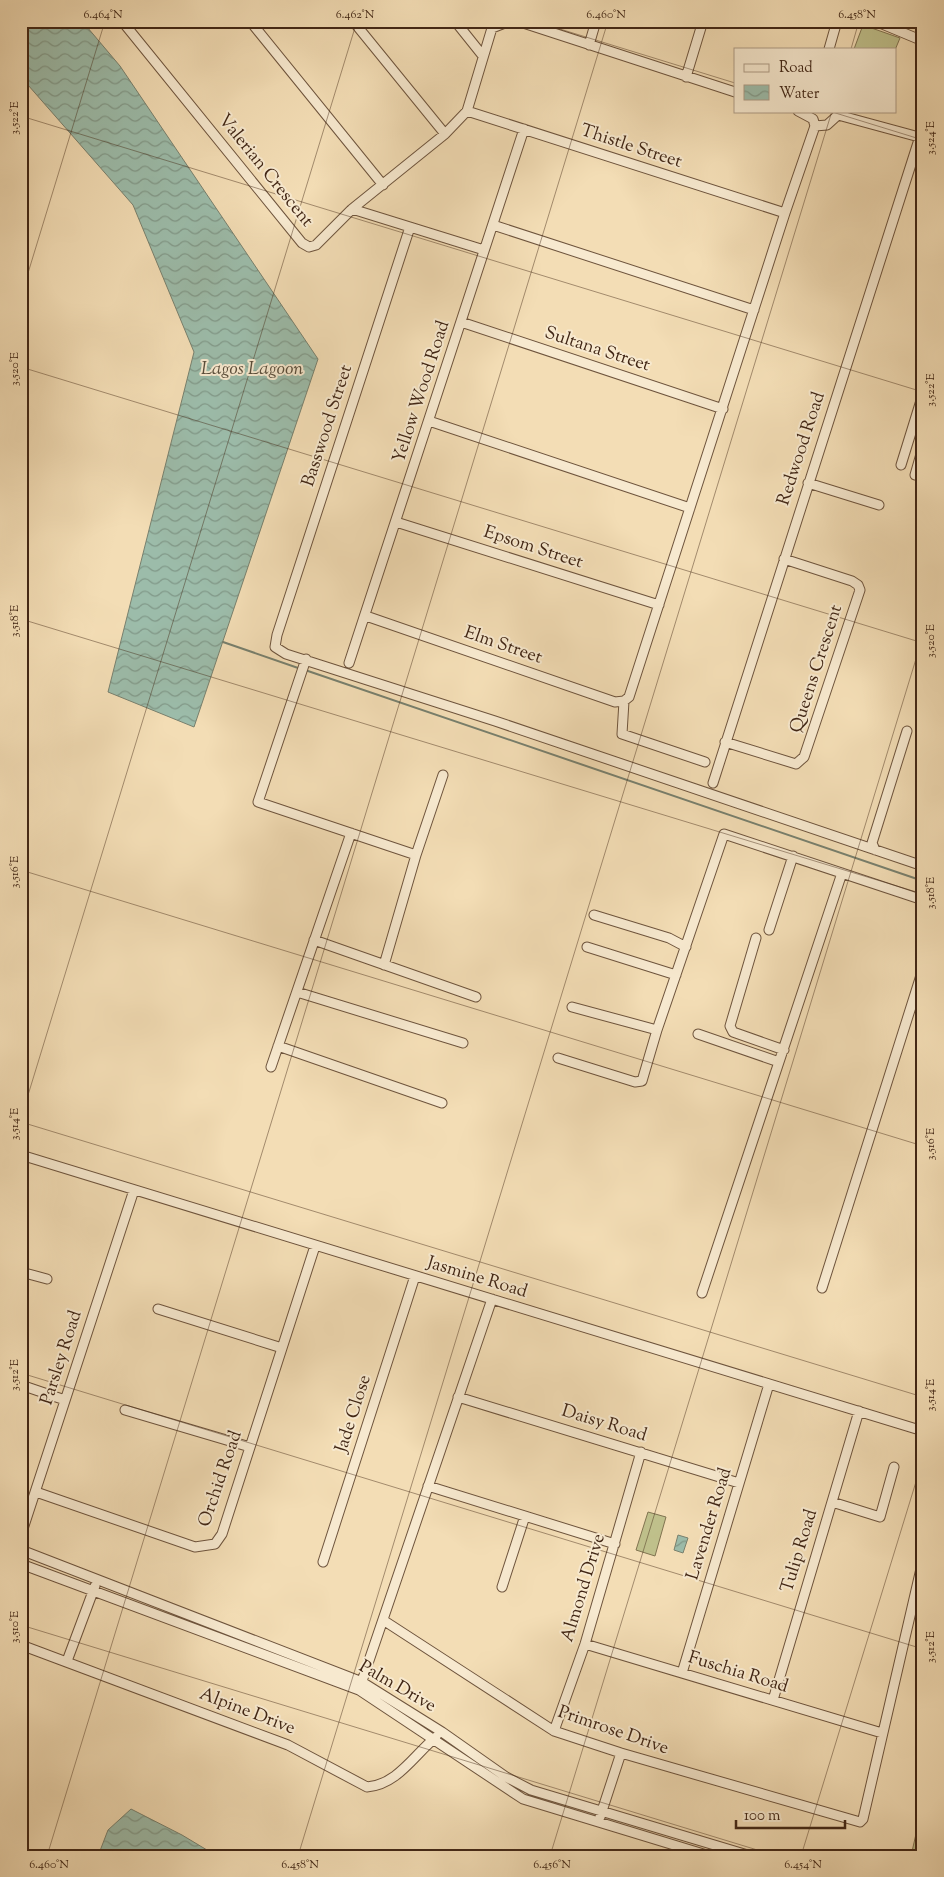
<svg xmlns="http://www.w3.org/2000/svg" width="944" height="1877" viewBox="0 0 944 1877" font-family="'Sorts Mill Goudy',serif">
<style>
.grass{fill:url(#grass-dots);stroke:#807350}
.pitch{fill:#bfc08b;stroke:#807350}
.water{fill:url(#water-waves);stroke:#78806e}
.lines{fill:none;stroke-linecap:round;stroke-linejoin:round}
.stream{stroke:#78806e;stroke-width:2}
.minor-casing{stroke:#6e543d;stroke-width:11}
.minor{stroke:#f7e9cf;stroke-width:9}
.ticks{fill:none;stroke:#412615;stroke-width:1;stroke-opacity:0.45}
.labels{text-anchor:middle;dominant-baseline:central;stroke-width:4;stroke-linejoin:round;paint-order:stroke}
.street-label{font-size:18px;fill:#412615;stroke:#f7e9cf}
.water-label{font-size:19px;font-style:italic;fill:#584c3a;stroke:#f7e9cf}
.neatline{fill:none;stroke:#412615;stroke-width:2}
.ticks-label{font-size:12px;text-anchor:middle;fill:#412615}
</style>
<defs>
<pattern id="grass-dots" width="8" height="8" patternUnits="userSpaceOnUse" patternTransform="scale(1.25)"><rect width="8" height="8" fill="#bfc08b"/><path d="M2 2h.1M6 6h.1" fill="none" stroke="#9d9c70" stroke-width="1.8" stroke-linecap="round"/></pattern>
<pattern id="water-waves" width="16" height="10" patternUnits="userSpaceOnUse" patternTransform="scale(1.25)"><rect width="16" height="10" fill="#9cbcaa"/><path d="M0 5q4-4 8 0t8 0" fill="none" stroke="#819989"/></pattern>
</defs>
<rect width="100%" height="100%" fill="#f3ddb5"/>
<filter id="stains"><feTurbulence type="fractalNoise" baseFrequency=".004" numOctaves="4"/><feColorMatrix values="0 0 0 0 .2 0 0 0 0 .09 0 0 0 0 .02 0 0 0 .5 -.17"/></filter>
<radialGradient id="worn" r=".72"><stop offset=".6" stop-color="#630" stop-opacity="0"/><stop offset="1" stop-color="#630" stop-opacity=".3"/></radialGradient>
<path class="grass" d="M923 1803V1856H911Z"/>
<path class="pitch" d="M863 25 900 38 895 50 854 49Z
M648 1512 666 1517 655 1556 636 1550Z"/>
<path class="water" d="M21 21H82L120 66 318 359 194 727 108 692 194 352 133 205 21 77Z
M678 1535 688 1538 683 1553 674 1550Z
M131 1809 182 1835 217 1856H98L108 1830Z"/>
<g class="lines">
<path class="stream" d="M223 642 301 669
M305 670 923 881"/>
<defs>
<path id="minor" d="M122 21 302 243 309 247 316 245 352 209 445 134 467 111 492 28 510 21
M250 21 383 185
M353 21 445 134
M455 21 483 56
M517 21 735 92
M875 21 923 41
M589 45 596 21
M829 49 837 21
M686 77 703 21
M467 111 785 213
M815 126 827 125 838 115 919 137
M352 209 484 250
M493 225 754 310
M410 227 277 635 275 647 286 654 495 721 923 866
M461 322 723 409
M429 421 690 508
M901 465 923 394
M915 475 923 447
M808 483 879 505
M396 522 659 605
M366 616 615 702 624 701 629 697 785 213 815 126 813 119 798 111
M306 659 258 802 416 855
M349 663 524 129
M624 701 622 734 705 762
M725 742 796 764 804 757 860 590 858 585 852 581 784 559
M713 783 923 127
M875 850 872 843 907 731
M594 915 669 938 686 947
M769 930 793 856
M756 938 730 1026 733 1032 784 1050
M314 940 476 997
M587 947 676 975
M384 965 416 855 443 775
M297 992 463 1043
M572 1007 657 1030
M698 1034 779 1062
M278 1046 442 1103
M558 1058 635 1082 642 1081 657 1030 724 834 923 900
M271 1067 351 833
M21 1155 923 1431
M21 1272 47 1279
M822 1288 923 969
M702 1293 842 873
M158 1309 282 1348
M21 1385 65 1400
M458 1397 739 1483
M125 1410 250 1447
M428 1486 615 1544
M36 1492 195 1547 215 1544 222 1534 315 1246
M832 1502 880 1517 894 1467
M21 1535 134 1190
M21 1550 362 1682 442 1732 506 1777 531 1790 751 1856
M323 1562 415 1276
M21 1564 359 1690 523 1799 710 1856
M502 1587 525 1516
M383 1620 554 1731 621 1753 860 1822 863 1819 923 1560
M585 1644 882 1733
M21 1645 288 1745 367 1787C397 1785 414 1755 436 1737
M67 1661 95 1586
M682 1673 769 1384
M360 1687 492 1299
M773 1700 859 1411
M554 1731 585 1644 641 1452
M600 1817 621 1753"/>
</defs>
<use href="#minor" class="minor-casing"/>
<use href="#minor" class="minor"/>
</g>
<path class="ticks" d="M534 21 735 83M851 49 859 21M829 111 923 140M21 116 923 392M21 296 105 21M21 367 923 643M21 619 923 894M21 870 923 1146M21 1118 357 21M21 1122 923 1397M21 1373 923 1649M21 1625 777 1856M47 1856 608 21M298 1856 832 111M550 1856 923 636M801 1856 923 1459"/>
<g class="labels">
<g class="street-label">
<text transform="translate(631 147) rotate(18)">Thistle Street</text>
<text transform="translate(265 171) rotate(51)">Valerian Crescent</text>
<text transform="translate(597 350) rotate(18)">Sultana Street</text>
<text transform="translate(422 392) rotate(-72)">Yellow Wood Road</text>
<text transform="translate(328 426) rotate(-72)">Basswood Street</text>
<text transform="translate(802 449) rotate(-72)">Redwood Road</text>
<text transform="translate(533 548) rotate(18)">Epsom Street</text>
<text transform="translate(503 646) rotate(19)">Elm Street</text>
<text transform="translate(817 669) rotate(-72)">Queens Crescent</text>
<text transform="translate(477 1278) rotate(17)">Jasmine Road</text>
<text transform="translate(62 1358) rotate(-72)">Parsley Road</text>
<text transform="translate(354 1414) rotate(-72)">Jade Close</text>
<text transform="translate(604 1424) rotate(17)">Daisy Road</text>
<text transform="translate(221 1479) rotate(-71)">Orchid Road</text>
<text transform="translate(710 1524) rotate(-73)">Lavender Road</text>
<text transform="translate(800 1551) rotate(-73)">Tulip Road</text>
<text transform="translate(584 1588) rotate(-73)">Almond Drive</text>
<text transform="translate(738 1673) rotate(17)">Fuschia Road</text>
<text transform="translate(397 1687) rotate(30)">Palm Drive</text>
<text transform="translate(247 1712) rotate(21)">Alpine Drive</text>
<text transform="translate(613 1731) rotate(19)">Primrose Drive</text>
</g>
<g class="water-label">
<text x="252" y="369">Lagos Lagoon</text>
</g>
</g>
<rect width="944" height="1877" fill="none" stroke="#f3ddb5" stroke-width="55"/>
<rect x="734" y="48" width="162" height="65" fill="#f7e9cf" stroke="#ae9b85"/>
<rect x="744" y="64" width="25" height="8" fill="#f7e9cf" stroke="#ae9b85"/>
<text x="779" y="72" font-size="15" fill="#412615">Road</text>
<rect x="744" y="85" width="25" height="15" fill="url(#water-waves)" stroke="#ae9b85"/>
<text x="779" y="98" font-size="15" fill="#412615">Water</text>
<path d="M736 1820v8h109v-8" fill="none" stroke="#412615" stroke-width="2.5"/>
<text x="744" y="1820" font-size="15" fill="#412615" stroke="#f7e9cf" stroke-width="4" paint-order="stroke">100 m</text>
<rect x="28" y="28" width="888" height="1822" class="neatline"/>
<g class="ticks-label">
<text x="103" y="18">6.464°N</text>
<text x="355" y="18">6.462°N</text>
<text x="606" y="18">6.460°N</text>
<text x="857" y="18">6.458°N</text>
<text transform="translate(14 118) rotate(-90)" y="4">3.522°E</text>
<text transform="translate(930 138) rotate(-90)" y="4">3.524°E</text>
<text transform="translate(14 369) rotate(-90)" y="4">3.520°E</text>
<text transform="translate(930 390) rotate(-90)" y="4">3.522°E</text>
<text transform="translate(14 621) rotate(-90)" y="4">3.518°E</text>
<text transform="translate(930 641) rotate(-90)" y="4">3.520°E</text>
<text transform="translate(14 872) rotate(-90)" y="4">3.516°E</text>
<text transform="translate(930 893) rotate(-90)" y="4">3.518°E</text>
<text transform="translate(14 1124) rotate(-90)" y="4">3.514°E</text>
<text transform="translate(930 1144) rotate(-90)" y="4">3.516°E</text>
<text transform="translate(14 1375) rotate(-90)" y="4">3.512°E</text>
<text transform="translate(930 1395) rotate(-90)" y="4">3.514°E</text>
<text transform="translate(14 1627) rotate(-90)" y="4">3.510°E</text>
<text transform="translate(930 1647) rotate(-90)" y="4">3.512°E</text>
<text x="49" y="1868">6.460°N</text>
<text x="300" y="1868">6.458°N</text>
<text x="552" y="1868">6.456°N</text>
<text x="803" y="1868">6.454°N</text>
</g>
<rect width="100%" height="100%" filter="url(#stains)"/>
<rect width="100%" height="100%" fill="url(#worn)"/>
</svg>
